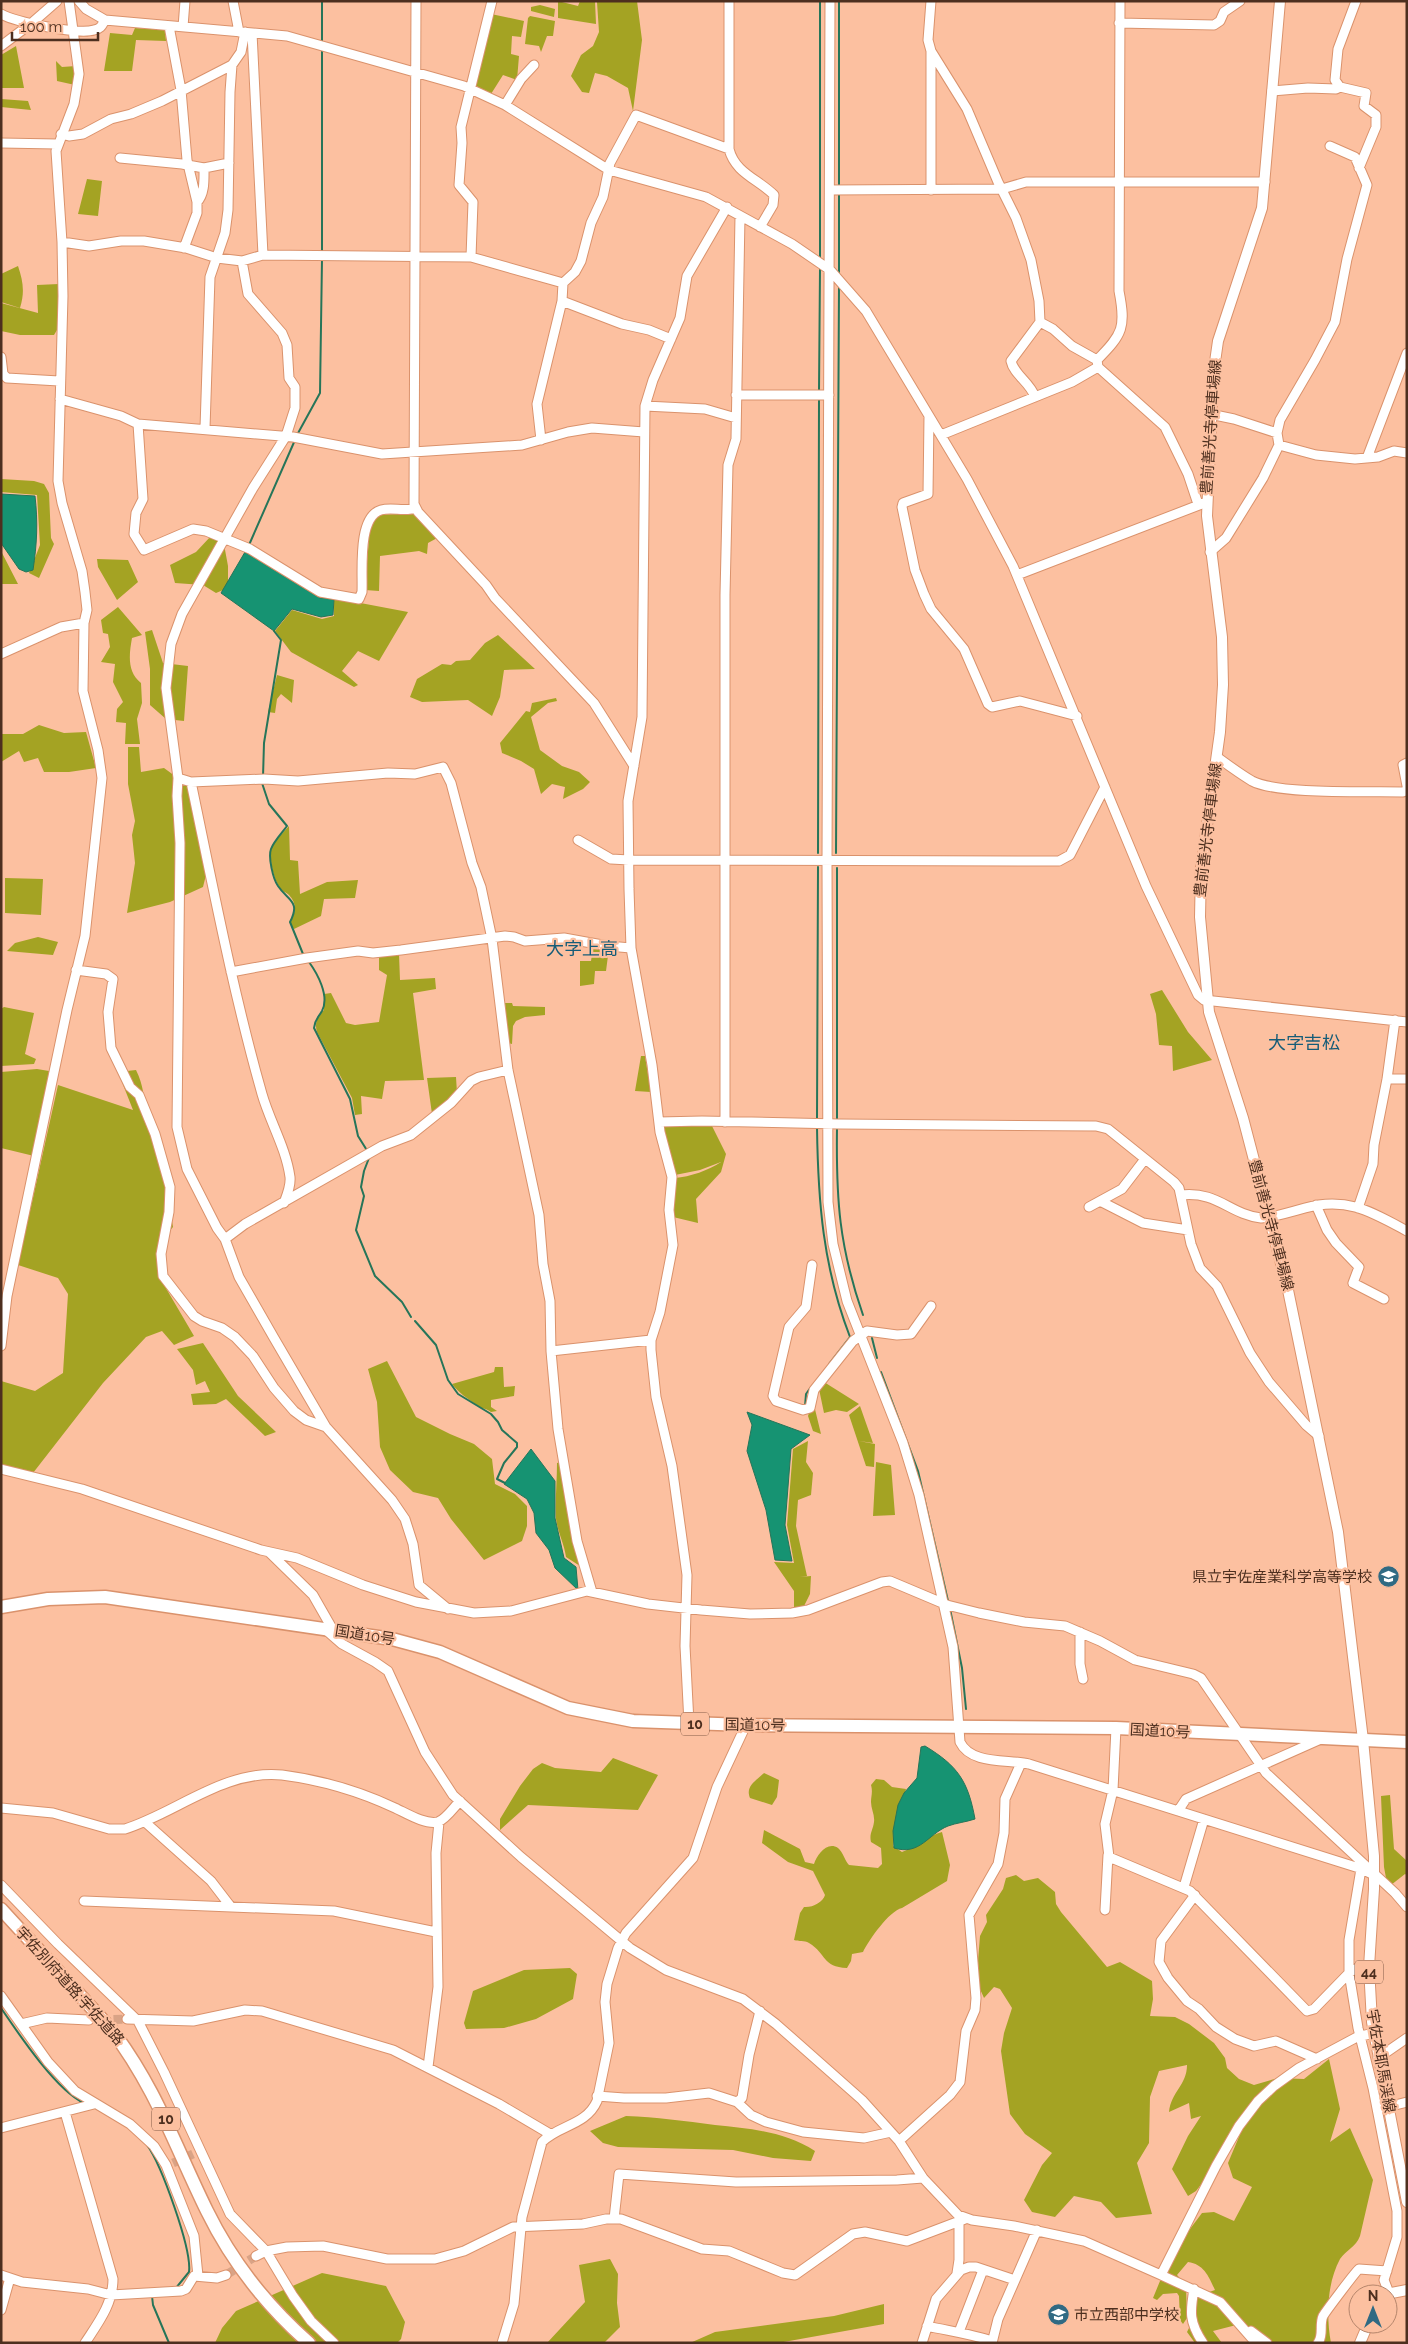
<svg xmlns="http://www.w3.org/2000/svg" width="1408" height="2344" viewBox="0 0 1408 2344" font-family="Raleway,'Noto Sans JP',sans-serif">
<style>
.green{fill:#a4a323}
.water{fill:#169372;stroke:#267559}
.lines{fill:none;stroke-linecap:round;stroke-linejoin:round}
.stream{stroke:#267559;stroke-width:2}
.minor-tunnel{stroke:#d9a386;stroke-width:9;stroke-dasharray:9 4.5;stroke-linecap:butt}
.minor-casing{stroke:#da926c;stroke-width:11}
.major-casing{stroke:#da926c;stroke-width:12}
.highway-casing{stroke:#da926c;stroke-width:15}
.minor{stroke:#fff;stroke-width:9}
.major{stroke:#fff;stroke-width:10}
.highway{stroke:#fff;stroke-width:12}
.labels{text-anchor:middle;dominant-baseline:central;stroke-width:4.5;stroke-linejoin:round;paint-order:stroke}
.shield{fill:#fcc0a0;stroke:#825a46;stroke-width:1}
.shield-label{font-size:14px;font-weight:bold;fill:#4d2f1f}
.street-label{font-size:15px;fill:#4d2f1f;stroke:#fcc0a0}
.poi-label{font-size:15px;fill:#4d2f1f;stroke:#fcc0a0;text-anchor:end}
.quarter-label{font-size:18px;fill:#155c78;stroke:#fcc0a0}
</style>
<rect width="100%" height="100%" fill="#fcc0a0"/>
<path class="green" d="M558 1 578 6 580 1H595L596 24 558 18Z
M605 1H637L642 40 633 111 628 88 607 76 595 73 589 93 582 92 571 76 581 55 593 46 599 32 597 2Z
M540 5 555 9 554 17 531 11V7Z
M491 14 524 21 521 37 512 36 511 54 519 56 517 80 503 75 491 94 474 85Z
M530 16 555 21 553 36H547L541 52 539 46 525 44 528 18Z
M135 28 165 30 166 41 136 40 132 71H104L110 33 132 35Z
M16 46 24 88H1V55Z
M56 61 62 67 76 66 75 85 57 81Z
M1 99 28 101 31 110 1 107Z
M87 179 102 181 98 216 78 214Z
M18 266C23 281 25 292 20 308L1 302V274Z
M59 284 57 330 54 335H20L1 331V303L38 313 37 285Z
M1 479 34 481 44 484 49 493 51 538 54 544 39 578 29 573 40 545 37 495 1 492Z
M417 513 439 537 428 543 427 554 419 551 380 556 379 591 365 590 370 524 378 515Z
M211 536 223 539 228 566V588L216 593 203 585 175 583 170 565 196 552Z
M1 551 18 584H1Z
M97 559 128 560 138 582 117 600 98 567Z
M334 598 408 612 379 661 358 651 342 671 358 685 354 687 291 652 275 631 292 610 322 619 334 616Z
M118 607 142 635 132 638C129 655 127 672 141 683L142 703 137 719 140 744H125L126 723 116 722 117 709 123 702 113 682 115 664 101 662 110 647 108 634 103 633 101 620Z
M152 630 163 663 188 666 184 721 166 719 150 705V669L145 632Z
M498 635 535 669 504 670 500 697 492 716 468 700 422 702 410 697 417 679 442 664 451 665 456 661 470 660 485 643Z
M277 675 294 680 292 703 281 694 277 699 275 713 268 712Z
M556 698 557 701 548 703 531 717 540 750 562 766 579 772 590 782 583 789 563 799 565 787 552 784 541 794 534 769 521 761 502 753 500 743 526 711 530 712 532 703Z
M39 725 64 733 86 732 96 768 69 772H44L38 758 24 762 19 751 1 762V734H23Z
M128 747H139L141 772 164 768 190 787 207 871 203 887 170 902 127 913 135 863 132 835 135 821 128 784Z
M289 826 290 860 298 861 300 894 327 882 358 880 355 898 324 899 321 916 294 929 290 923C295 914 298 904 289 895 286 892 283 892 280 888 274 880 268 857 272 847 275 840 284 832 289 826Z
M5 878 43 879 41 915 5 913Z
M38 937 58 942 53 955 7 951 15 943Z
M593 947 609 948 606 971H595L594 984 580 986V961H591Z
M399 954 400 980 435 978 436 989 413 993 424 1080 385 1081 382 1099 361 1096 362 1114 355 1115 352 1098 317 1032C314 1022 318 1017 324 1010V994L331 993 346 1023 355 1025 379 1022 387 975 379 970V957Z
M1162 990 1188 1032 1212 1060 1173 1071 1172 1046 1159 1045 1156 1014 1150 994Z
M505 1003H512L513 1006 545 1007V1015L525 1017 516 1021 513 1026 512 1044 508 1043Z
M4 1007 34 1013 25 1054 36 1059 34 1064 1 1066V1009Z
M641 1056H645L651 1092 635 1091Z
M37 1069 49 1071 34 1156 1 1148V1072Z
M136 1070C144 1086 143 1097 148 1114 158 1151 167 1188 173 1227L161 1241 160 1278 194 1336 174 1345 162 1331 146 1337 103 1383 33 1473 1 1464V1381L35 1391 63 1373 68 1294 58 1278 18 1265 58 1085 133 1110 118 1072Z
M456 1077 457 1093 432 1114 427 1078Z
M711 1124 726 1154 721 1172 696 1199 698 1223 673 1217 675 1178C690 1177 709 1170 721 1162L700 1170 675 1175 662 1125Z
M203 1343 238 1396 276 1432 265 1436 226 1399 216 1404 193 1405 191 1394 210 1392 205 1381 196 1385 193 1370 177 1349Z
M387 1361 416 1417 450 1434 474 1444 492 1459 495 1484 515 1494 527 1506V1526L522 1541 484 1560 451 1519 438 1498 413 1492 390 1470 380 1447 377 1402 368 1369Z
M495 1367H503L504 1387 515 1386 514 1396 491 1400V1407L497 1411 491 1412C486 1408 481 1409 477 1405 468 1399 459 1393 452 1384L494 1372Z
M824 1382 859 1404 847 1412 836 1410 824 1413 819 1389Z
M813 1401 821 1434 813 1431 808 1416Z
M860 1406 873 1443 859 1441 875 1444 874 1467 866 1466 849 1415Z
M808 1441 806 1462 813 1473 811 1495 798 1500 796 1526 807 1576 800 1577 811 1576 810 1594 803 1608H794V1591L774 1562 794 1563 787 1525 793 1449Z
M565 1461C566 1497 570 1531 580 1566L566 1557C564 1543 558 1533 556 1519 555 1501 557 1481 557 1463Z
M876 1462 891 1465 895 1515 873 1516Z
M613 1758 658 1775 638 1810 528 1805 500 1830V1819L520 1786 533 1769 542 1763 555 1768 601 1772Z
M764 1773 779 1780 777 1797 772 1805 750 1798C745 1786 756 1781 764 1773Z
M876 1779 884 1780 892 1787 906 1789 894 1830 893 1846 902 1852C917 1847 927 1836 942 1832L950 1865 947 1881 902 1908C889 1911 869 1940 863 1952L852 1954 851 1961 847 1968C822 1967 827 1954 809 1943 804 1940 799 1942 794 1940L800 1913 804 1907C812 1908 823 1902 825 1895L813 1871 788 1862 762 1843 764 1830 800 1849 805 1862 814 1864C817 1855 827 1841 838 1848 843 1852 845 1861 849 1865L878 1868 882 1864 881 1848 871 1842C869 1834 873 1830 874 1822 875 1815 871 1809 871 1802 871 1796 873 1792 871 1785Z
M1390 1795 1394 1849 1407 1861V1875L1405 1874 1391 1885 1386 1878 1384 1867 1381 1796Z
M1016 1875 1024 1881 1038 1878 1055 1892 1056 1904 1061 1912 1107 1967 1120 1962 1152 1981 1153 1999 1150 2016 1175 2017 1189 2024 1214 2043 1225 2058 1227 2068 1239 2079 1254 2085 1278 2078 1304 2079 1329 2059 1340 2109 1330 2142 1350 2128 1373 2180 1360 2236C1356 2247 1346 2250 1340 2259 1327 2283 1326 2316 1331 2343H1263L1244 2323 1213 2331 1222 2343H1195L1187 2332 1189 2328 1197 2325 1193 2308 1195 2297 1215 2290C1209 2277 1204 2264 1188 2262L1177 2275 1186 2285 1187 2318 1183 2324 1180 2320 1179 2296 1177 2293 1163 2294 1157 2300 1153 2298 1160 2281 1170 2277 1168 2272 1178 2245 1202 2213 1214 2212 1234 2221 1252 2187 1233 2178 1228 2163 1241 2132 1196 2191 1188 2196 1172 2169 1188 2136 1201 2116 1191 2119 1189 2103 1169 2112C1171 2092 1187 2085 1187 2065L1159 2071 1150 2097 1149 2143 1137 2163 1152 2214 1116 2218 1101 2202 1074 2196 1055 2217 1032 2212 1024 2200 1042 2165 1052 2153 1025 2134 1010 2114 1001 2051 1004 2033 1012 2008 1000 1989 994 1987 984 1998 980 1989 978 1961 980 1936 987 1922 986 1915 1003 1889 1006 1878Z
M570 1968 577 1974 573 1999 536 2019 504 2028 466 2029 464 2023 473 1991 524 1970Z
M626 2116C656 2117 685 2121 715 2125 751 2129 784 2131 815 2151L811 2161 773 2158 733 2150 618 2147 603 2143 590 2131Z
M610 2259 618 2274 617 2303 620 2327 604 2343H547L585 2302 579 2265Z
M322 2273 386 2286 405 2322 401 2339 397 2343H215L222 2328 236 2311Z
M884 2304V2324L778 2343H690L715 2332 834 2316Z"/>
<path class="water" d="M1 494 35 496C38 522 37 544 33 570L26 572 19 569 1 543Z
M245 552 320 598 334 599 333 615 321 617 292 609 274 631 221 593Z
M747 1412 810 1435 791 1449 785 1525 792 1561 775 1560 766 1510 747 1451 752 1425Z
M531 1449 555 1481V1518L564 1558 576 1567 578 1590 555 1568 549 1550 536 1533 534 1513 527 1499 504 1484Z
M925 1746C958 1766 968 1781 975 1819 966 1822 956 1823 948 1826 928 1834 920 1856 894 1848L893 1831 898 1805 904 1793 917 1778 921 1747Z"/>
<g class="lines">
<path class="stream" d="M839 1V186
M322 44V1
M322 49V251
M820 259V1
M839 274V194
M819 391 820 269
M297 435 320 393 322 259
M249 545 295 440
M263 777 264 743 281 640 274 631
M262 783 269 804 287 826C282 833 274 841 271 849 268 857 273 879 278 886 288 901 301 901 290 922L303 954
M818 853 819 399
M836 853 839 286
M309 962C317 973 330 996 322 1011 318 1018 315 1019 314 1028L350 1099 358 1136 368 1152
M817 1120 818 867
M837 1120V868
M817 1127C818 1202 823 1267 850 1337L829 1364
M837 1128C836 1199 839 1246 863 1315
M369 1158 364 1171 361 1187 364 1196 356 1230 375 1276 402 1302 411 1317
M415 1321 436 1345 448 1380 458 1394 491 1414 498 1422 502 1430 517 1443V1447L504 1463 497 1479 505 1483
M872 1338 877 1358
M881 1372 918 1471 948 1601
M805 1406 806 1394 811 1387
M950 1609 962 1668 966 1709
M1 2008C18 2033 56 2090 84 2103
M147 2145C161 2164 192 2249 189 2272L176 2288
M152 2296 153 2305 169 2343"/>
<path class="minor-tunnel" d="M100 2020 127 2019
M173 2163 193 2154
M226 2275 256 2256"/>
<defs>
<path id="minor" d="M79 1 86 9 105 20 287 36 464 86 505 105 609 170 706 197 792 244 830 270 866 311 967 479 1013 566 1146 886 1198 995 1204 1000 1407 1022
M233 1 239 32
M416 1 414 504 418 512 486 585 495 598 594 703 634 766
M729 1V149C735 173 758 179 774 195L773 205 760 227
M830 1 827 861 828 1202 833 1244 847 1301 903 1443 919 1495 953 1647 960 1742C971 1765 1008 1759 1029 1764L1359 1868 1374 1875
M1356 1 1338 49 1335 80 1340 87 1366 93 1364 106 1376 115V127L1359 168
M1 14C15 22 79 35 94 30 101 29 102 25 105 20
M1119 23 1214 25 1220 21 1224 12 1240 1
M169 26 181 90 187 160 197 202V213L184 248
M183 27 185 1
M252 33 263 255
M1 46 33 22 57 1
M931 51 967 109 998 182 1016 218 1031 260 1039 301 1040 322 1011 361C1014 375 1030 382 1035 397
M1272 91 1308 88 1336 89 1340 87
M505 105 521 79 534 65
M61 134 69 136 83 134 111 119 131 114 162 101 232 65 241 52 245 32
M1 143 57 144
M120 158 182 164 204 168 229 163
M830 190 1002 189 1026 182H1265
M931 190V51L928 40 931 1
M197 202C205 194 204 179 204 168
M62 242 89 246 121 241H144L186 248 217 258 242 261 263 255 471 257 563 283
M471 257 473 202 459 185 462 143 461 127 492 1
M242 261 248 294 282 333 287 345 289 378 295 387V408L286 436 253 488 182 614 171 644 166 688 178 778 177 796 180 843 177 1127 187 1169 217 1228 225 1239 239 1277 274 1338 326 1427 392 1500 405 1519 413 1544 419 1585 448 1609
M562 301 622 324 649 330 671 339
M1040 322 1053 329 1072 346 1097 360
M1 357 3 374 7 378 59 381
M1097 360C1123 334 1126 327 1119 291L1120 1
M1097 360 1098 367 1165 427 1188 474 1198 504
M736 395H829
M60 399 121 416 138 424 293 437 382 454 522 445 568 432 592 428 644 432
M645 406 705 409 736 418
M1210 414 1234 419 1277 433
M929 416 928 494 903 503 902 507 915 570 924 594 931 609 964 649 988 704 992 707 1020 701 1077 716
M138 424 143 499 136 513 134 534 144 550 193 529 206 531 250 549 320 592 359 599 362 592C363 572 357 517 381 510 392 507 405 512 416 508
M205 428 210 277 225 233 228 210 230 92 232 65
M941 435 1072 382 1098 367
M541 440 537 404 562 301 563 283 575 272 581 261 591 223 603 197 610 163 636 115 729 149
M1279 445 1316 455 1355 459 1378 457 1394 451 1407 453
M1367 458 1407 353
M1210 552 1226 538 1263 478 1279 445 1277 433 1280 420 1315 360 1335 322 1347 259 1367 185 1355 157 1330 146
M1017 575 1207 502
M1 654 61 627 84 623
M1217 757C1228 765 1240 774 1252 781 1279 795 1369 791 1403 792L1407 790
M1407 763 1403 765 1407 786
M178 778 191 782 264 779 298 781 388 773 415 774 443 767 451 783 472 863 481 887 492 939 508 1070 539 1215 543 1264 550 1301 551 1351 558 1429 577 1541 592 1592
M191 782C213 887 233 992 262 1094 270 1122 286 1148 290 1177 291 1186 287 1195 284 1203
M578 840 611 859 629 860 1059 861 1070 855 1105 787
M76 970 106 974 113 979 108 1012 111 1048 130 1087 139 1095 155 1134 170 1187 169 1212 161 1254 163 1276 194 1316 202 1321 222 1328 235 1337 253 1356 274 1388 294 1411 306 1420 326 1427
M231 972 307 958 358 951 373 953 401 950 505 936 514 937 525 941 564 938 608 946 631 948
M1387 1079H1407
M659 1122 702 1121 839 1124 1096 1126 1108 1129 1174 1182 1179 1188 1191 1244 1200 1268 1217 1286 1250 1353 1269 1382 1306 1425 1319 1436
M725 1122V595L728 465 736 439 740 216
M1181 1195C1218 1191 1229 1214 1261 1218 1266 1219 1298 1210 1305 1208 1346 1196 1372 1212 1407 1231
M1100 1201 1143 1223 1188 1230
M1316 1205 1327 1230 1336 1243 1359 1267 1353 1283 1384 1299
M1089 1207 1122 1189 1145 1159
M1358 1208 1373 1164 1374 1145 1387 1079 1395 1020
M225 1239 245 1224 382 1146 411 1135 451 1103 471 1081 479 1077 508 1070
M812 1265 806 1307 789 1327 773 1396 776 1401 803 1410 810 1408 814 1390 853 1341 867 1331 897 1335 911 1334 931 1306
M1 1346 7 1296 67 1010 85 936 102 778 98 750 83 691 84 623 87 610 85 592 82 571 62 503 58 481 63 296 62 242 56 151 74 104 79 74 69 1
M551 1351 651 1340
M1 1469 82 1489 261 1550 297 1558 363 1585 416 1602 474 1613 511 1611 587 1591 648 1604 701 1610 750 1614 792 1613 808 1610 882 1582 890 1581 947 1605 979 1613 1024 1622 1065 1626 1100 1641 1135 1660 1193 1674 1201 1678 1266 1773 1395 1893 1407 1907
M269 1552 313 1595 333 1630
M326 1630 342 1644 375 1662 388 1671 425 1752 453 1795 521 1857 630 1948 666 1970 743 1999 776 2024 862 2100 899 2141 923 2178 958 2215 972 2220 1014 2226 1084 2241 1161 2275 1216 2166 1239 2126 1258 2101 1274 2086 1299 2068 1357 2037 1374 2033
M1080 1632V1664L1083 1679
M689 1723 685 1646 687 1575 672 1466 656 1397 651 1350V1340L660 1312 673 1245 669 1210 672 1177 660 1132 652 1065 631 948 629 889 628 801 642 717 645 406 653 380 680 318 687 276 727 207
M1116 1728 1113 1790 1105 1824 1109 1857 1190 1891 1307 2011 1314 2009 1349 1973 1359 1967H1369
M1 1808 53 1813 109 1829H125C176 1813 225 1769 282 1775 321 1780 359 1791 395 1808 406 1813 425 1825 438 1822 446 1819 454 1807 460 1801
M1178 1811 1186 1799 1321 1739
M145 1822 211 1881 231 1907
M1361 1869 1349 1940V1973L1358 2028 1373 2088 1397 2211V2237L1384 2280 1389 2293
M1 1885 58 1944 138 2021 164 2072 230 2214 266 2251 293 2296 311 2321 334 2343
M1184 1887 1204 1819
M1195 1895 1161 1941 1159 1962 1168 1978 1187 2001 1199 2009 1216 2027 1235 2039 1254 2046 1276 2041 1317 2059
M84 1901 334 1911 436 1932
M1105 1910 1108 1855
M1 1996 48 2062 75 2091 130 2124 154 2146 166 2165 194 2236 198 2276
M127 2019 193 2021 245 2010 262 2011 393 2050 499 2104 550 2134
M21 2024 47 2018 89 2020
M1378 2058 1407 2038
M428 2067 438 1987 436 1853 439 1822
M597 2096 624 2098H666L709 2093 737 2102 742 2098 749 2055 760 2011
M737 2102 751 2115 766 2122 803 2132 864 2138 891 2132
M1383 2108 1407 2102
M65 2112 113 2279C113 2304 98 2323 85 2343
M1 2128 94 2104
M899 2141 950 2095 960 2082 966 2031 975 2010 976 1998 969 1915 998 1864 1004 1833 1005 1799 1021 1763
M614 2219 619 2174 736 2182 897 2180 923 2178
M256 2256 266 2251 287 2247 323 2246 387 2259H435L464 2251 513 2227 583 2224 606 2219H621L702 2249 729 2251 783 2273 795 2275 853 2234 865 2232 907 2241 965 2219
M957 2273 959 2260V2222
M1 2275 22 2282 88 2289 111 2295 181 2291 186 2289 194 2276 217 2278 226 2275
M1161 2275 1220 2302 1256 2343
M1194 2289C1190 2312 1189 2322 1203 2343
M1 2310 10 2278
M927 2326C949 2331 971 2334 992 2341
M1251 2331 1267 2343
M959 2332 983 2270
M502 2343 514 2304 522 2217 542 2142C558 2125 586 2126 597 2101L609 2043 605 2002 607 1984 618 1948 626 1933 693 1858 717 1787 746 1725
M922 2343 936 2299 961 2270 969 2267H976L1015 2280
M992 2343 998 2319 1037 2230
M1318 2343C1324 2335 1319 2325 1323 2316 1326 2311 1356 2271 1359 2269L1387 2271"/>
<path id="major" d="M1280 1 1262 208 1218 341 1213 376 1207 516 1222 637 1223 685 1220 732 1201 868 1200 917 1209 1012 1243 1118 1288 1290 1338 1532 1363 1740 1374 1856V1889L1369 1967 1372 2022 1407 2202
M1386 2294 1407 2290
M1360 2343 1368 2324"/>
<path id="highway" d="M1 1607 48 1599 105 1597 392 1639 440 1652 568 1708 633 1721 746 1725 1116 1728 1407 1742
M1 1909 111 2029C156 2088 175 2146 207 2211 231 2260 267 2306 309 2343"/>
</defs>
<use href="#minor" class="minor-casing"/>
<use href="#major" class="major-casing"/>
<use href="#highway" class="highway-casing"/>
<use href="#minor" class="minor"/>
<use href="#major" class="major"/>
<use href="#highway" class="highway"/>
</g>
<defs>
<symbol id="school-disc" viewBox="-11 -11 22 22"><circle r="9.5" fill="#306a83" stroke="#fcc0a0"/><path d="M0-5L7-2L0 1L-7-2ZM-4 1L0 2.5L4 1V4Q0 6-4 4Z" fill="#fff"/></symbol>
</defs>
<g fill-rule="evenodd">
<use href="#school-disc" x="1376" y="1564" width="25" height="25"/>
<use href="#school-disc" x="1046" y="2302" width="25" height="25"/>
</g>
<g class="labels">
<g class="shield">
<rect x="681" y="1712.5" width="28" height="23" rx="4"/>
<rect x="1355" y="1960.5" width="28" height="23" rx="4"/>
<rect x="152" y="2107.5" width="28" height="23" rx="4"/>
</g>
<g class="shield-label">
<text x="695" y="1724">10</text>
<text x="1369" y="1972">44</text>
<text x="166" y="2119">10</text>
</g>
<g class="street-label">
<text transform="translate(1211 427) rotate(-86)">豊前善光寺停車場線</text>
<text transform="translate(1208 830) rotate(-83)">豊前善光寺停車場線</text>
<text transform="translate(1271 1225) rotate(75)">豊前善光寺停車場線</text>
<text transform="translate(365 1635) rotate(9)">国道10号</text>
<text transform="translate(755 1725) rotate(1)">国道10号</text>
<text transform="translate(1160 1731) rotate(3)">国道10号</text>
<text transform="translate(70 1986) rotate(48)">宇佐別府道路;宇佐道路</text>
<text transform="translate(1381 2061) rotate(80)">宇佐本耶馬渓線</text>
</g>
<g class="poi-label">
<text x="1372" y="1577">県立宇佐産業科学高等学校</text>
<text x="1074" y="2315" text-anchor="start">市立西部中学校</text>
</g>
<g class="quarter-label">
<text x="582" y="948">大字上高</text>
<text x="1304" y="1042">大字吉松</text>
</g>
</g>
<rect width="1408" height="2344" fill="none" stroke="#4d2f1f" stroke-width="5"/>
<g transform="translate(1373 2309)"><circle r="24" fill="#fcc0a0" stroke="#b6866c"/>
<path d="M0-4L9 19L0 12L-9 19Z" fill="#306a83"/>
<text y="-8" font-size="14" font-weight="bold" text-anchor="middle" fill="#4d2f1f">N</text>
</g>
<path d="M12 32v8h86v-8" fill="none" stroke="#4d2f1f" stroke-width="2.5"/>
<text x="20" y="32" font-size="15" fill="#4d2f1f" stroke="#fcc0a0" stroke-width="4" paint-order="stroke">100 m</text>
</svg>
